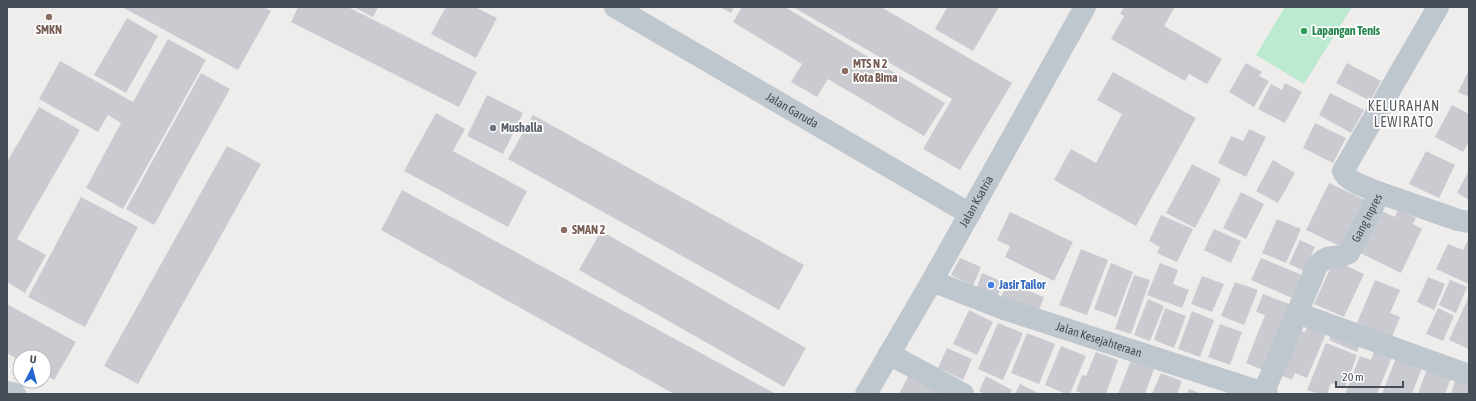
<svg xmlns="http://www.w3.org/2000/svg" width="1476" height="401" viewBox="0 0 1476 401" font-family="'Asap Condensed',sans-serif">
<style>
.green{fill:#bcead0}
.building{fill:#cacbd1}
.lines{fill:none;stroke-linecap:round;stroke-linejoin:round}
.minor{stroke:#bec6ce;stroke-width:22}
.education-dot{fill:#8d6e63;stroke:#fff;stroke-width:1.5}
.leisure-dot{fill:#2e9e5b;stroke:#fff;stroke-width:1.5}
.worship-dot{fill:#6b7280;stroke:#fff;stroke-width:1.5}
.shop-dot{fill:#3f7fe0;stroke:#fff;stroke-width:1.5}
.labels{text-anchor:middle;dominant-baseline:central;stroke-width:3.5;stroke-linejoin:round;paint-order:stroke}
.education-label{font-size:12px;font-weight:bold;fill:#785e54;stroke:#fff;text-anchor:start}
.leisure-label{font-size:12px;font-weight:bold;fill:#27864d;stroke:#fff;text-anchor:start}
.street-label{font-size:12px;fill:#464e58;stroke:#fff}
.worship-label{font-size:12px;font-weight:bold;fill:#5b616d;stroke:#fff;text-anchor:start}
.shop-label{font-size:12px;font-weight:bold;fill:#366cbe;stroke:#fff;text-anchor:start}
.quarter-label{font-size:14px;letter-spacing:1px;fill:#595c60;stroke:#fff}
</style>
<rect width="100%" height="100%" fill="#efecec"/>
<path class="green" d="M1285 7H1352L1304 84 1256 55Z"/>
<path class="building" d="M122 7H263L271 11 238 70Z
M298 7H348L477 72 459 107 291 22Z
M354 7H378L373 17Z
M446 7H475L497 18 476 58 431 34Z
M720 7H734L731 13Z
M742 7H785L945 103 924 136 828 79 817 97 791 82 802 64 733 22Z
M793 7H881L1012 83 960 170 923 149 952 99Z
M945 7H999L973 51 935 29 947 8Z
M1124 7H1175L1164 26 1222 59 1207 84 1189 74 1185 81 1111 39 1124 16 1120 14Z
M127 18 158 36 126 93 94 75Z
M168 39 206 60 123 209 86 188 121 123 108 115 98 132 39 99 60 61 133 102Z
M1246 63 1262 72 1259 76 1269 81 1254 107 1229 92Z
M1347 63 1381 81 1370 101 1336 83Z
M1469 70V97L1458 92Z
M1113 72 1196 118 1136 226 1054 180 1071 149 1096 163 1122 114 1097 100Z
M201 73 230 89 154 225 126 209Z
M1285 83 1302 92 1285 123 1258 109 1271 84 1282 90Z
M1330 93 1364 110 1351 133 1319 115Z
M487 95 523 113 503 154 467 136Z
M1452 105 1469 114V141L1463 152 1435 137Z
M39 107 80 130 17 239 46 255 25 293 7 282V162Z
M436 113 465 129 453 151 527 191 508 227 404 171Z
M533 115 804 265 779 310 508 159Z
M1315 123 1346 138 1333 163 1303 148Z
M1249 129 1266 137 1246 177 1218 163 1231 136 1243 141Z
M227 146 261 164 138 384 104 366Z
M1426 151 1455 165 1439 198 1409 184Z
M1273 160 1295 173 1278 203 1256 191Z
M1192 164 1221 179 1195 228 1166 213Z
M1469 170V200L1457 193Z
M1329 183 1367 201 1344 248 1306 230Z
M402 190 776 394H674L381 230Z
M1241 192 1264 204 1246 239 1223 228Z
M81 197 138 227 85 327 28 297Z
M1398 210 1416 218 1413 224 1422 229 1401 273 1356 251 1382 211 1395 217Z
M1010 212 1073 242 1054 281 1005 257 1010 246 997 240Z
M1161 215 1193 229 1177 262 1157 253 1160 247 1149 241Z
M1277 219 1301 229 1286 263 1262 253Z
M1214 229 1241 241 1231 263 1204 250Z
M601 231 806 348 784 387 579 270Z
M1469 238V284L1436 269 1448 244 1463 250Z
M1300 240 1315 247 1304 271 1289 264Z
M1081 249 1108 260 1087 315 1059 305Z
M960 258 981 267 973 286 951 275Z
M1261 258 1302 275 1292 298 1251 280Z
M1334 260 1364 274 1344 317 1314 304Z
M1111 263 1133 272 1116 317 1094 309Z
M1160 263 1178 270 1173 284 1189 290 1182 308 1147 295Z
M982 273 1003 282 997 298 976 290Z
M1134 275 1150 280 1131 334 1115 329Z
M1202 276 1224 284 1212 312 1191 304Z
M1428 277 1445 284 1434 310 1417 302Z
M1375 280 1400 290 1390 313 1400 317 1392 337 1357 323Z
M1450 280 1467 287 1456 313 1439 305Z
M1007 282 1044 297 1038 313 1001 298Z
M1235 282 1258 290 1244 325 1221 316Z
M1263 294 1292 305 1265 371 1246 363 1265 315 1256 312Z
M1469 296V349L1449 340Z
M1148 299 1164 306 1150 341 1134 335Z
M7 304 76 342 54 380 44 374V357H20V361L7 353Z
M1165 308 1186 316 1174 348 1154 340Z
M1438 308 1454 316 1443 341 1426 334Z
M969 310 993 322 977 355 953 344Z
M1192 311 1214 320 1200 357 1178 349Z
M1313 314 1331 322 1307 378 1295 373 1292 380 1276 373 1295 328 1305 332Z
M998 323 1023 333 1003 380 978 369Z
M1220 324 1242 332 1230 365 1208 357Z
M1336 324 1364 335 1357 352 1329 340Z
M1027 333 1055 344 1039 384 1011 373Z
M1326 343 1357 355 1345 388 1331 383 1327 394H1319L1307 390Z
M1061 346 1086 356 1070 394H1066L1045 385Z
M947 348 972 359 963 380 938 368Z
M1374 351 1392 357 1377 394H1345L1360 356 1371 360Z
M1096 352 1118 360 1106 394H1084L1076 391 1082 375 1086 376Z
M1397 355 1423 365 1412 394H1382Z
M1131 360 1154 369 1145 394H1118Z
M1428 366 1452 375 1445 394H1418Z
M910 373 942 394H899Z
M1161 373 1182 381 1177 394H1152Z
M1457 373 1469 376V394H1451Z
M986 376 1012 390 1010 394H985L979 391Z
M1020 384 1040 394H1015Z
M1189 389 1202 394H1187Z"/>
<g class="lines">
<g class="minor">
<path id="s1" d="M615 7 970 214"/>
<path d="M1380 193 1458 220 1469 222"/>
<path id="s2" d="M932 281 1004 309 1267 394"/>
<path d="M1297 313 1469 375"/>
<path d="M889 354 963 394"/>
<path d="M7 392 15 394"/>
<path id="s3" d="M866 394 932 281 1085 7"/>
<path id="s4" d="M1263 394 1317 266C1329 251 1336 261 1349 253L1380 193C1370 189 1346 181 1343 171L1438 7"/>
</g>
</g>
<g class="education-dot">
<circle cx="49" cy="17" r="4"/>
<circle cx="845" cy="71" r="4"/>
<circle cx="564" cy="230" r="4"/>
</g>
<circle class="leisure-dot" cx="1304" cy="31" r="4"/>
<circle class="worship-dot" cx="493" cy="128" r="4"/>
<circle class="shop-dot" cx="991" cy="285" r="4"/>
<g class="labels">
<g class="education-label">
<text x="49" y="30" text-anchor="middle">SMKN</text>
<text x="853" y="64">MTS N 2<tspan x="853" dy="14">Kota Bima</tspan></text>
<text x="572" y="230">SMAN 2</text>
</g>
<g class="leisure-label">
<text x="1312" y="31">Lapangan Tenis</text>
</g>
<g class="street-label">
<text stroke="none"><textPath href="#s1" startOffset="205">Jalan Garuda</textPath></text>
<text stroke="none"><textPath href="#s3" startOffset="222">Jalan Ksatria</textPath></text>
<text stroke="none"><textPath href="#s4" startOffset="214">Gang Inpres</textPath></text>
<text stroke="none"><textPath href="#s2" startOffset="177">Jalan Kesejahteraan</textPath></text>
</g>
<g class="worship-label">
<text x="501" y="128">Mushalla</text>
</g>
<g class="shop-label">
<text x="999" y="285">Jasir Tailor</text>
</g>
<g class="quarter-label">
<text x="1404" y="106">KELURAHAN<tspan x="1404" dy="16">LEWIRATO</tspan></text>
</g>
</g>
<rect width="1476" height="401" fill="none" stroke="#464e58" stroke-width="16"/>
<g transform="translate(32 369) rotate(6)"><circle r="19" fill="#ffffff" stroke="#b5b8bc"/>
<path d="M0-3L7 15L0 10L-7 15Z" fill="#2567d0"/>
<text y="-6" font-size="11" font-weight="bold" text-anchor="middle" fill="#464e58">U</text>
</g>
<path d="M1336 381v6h67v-6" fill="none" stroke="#464e58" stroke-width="2"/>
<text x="1342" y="381" font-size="12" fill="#464e58" stroke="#ffffff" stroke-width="3" paint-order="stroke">20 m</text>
</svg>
